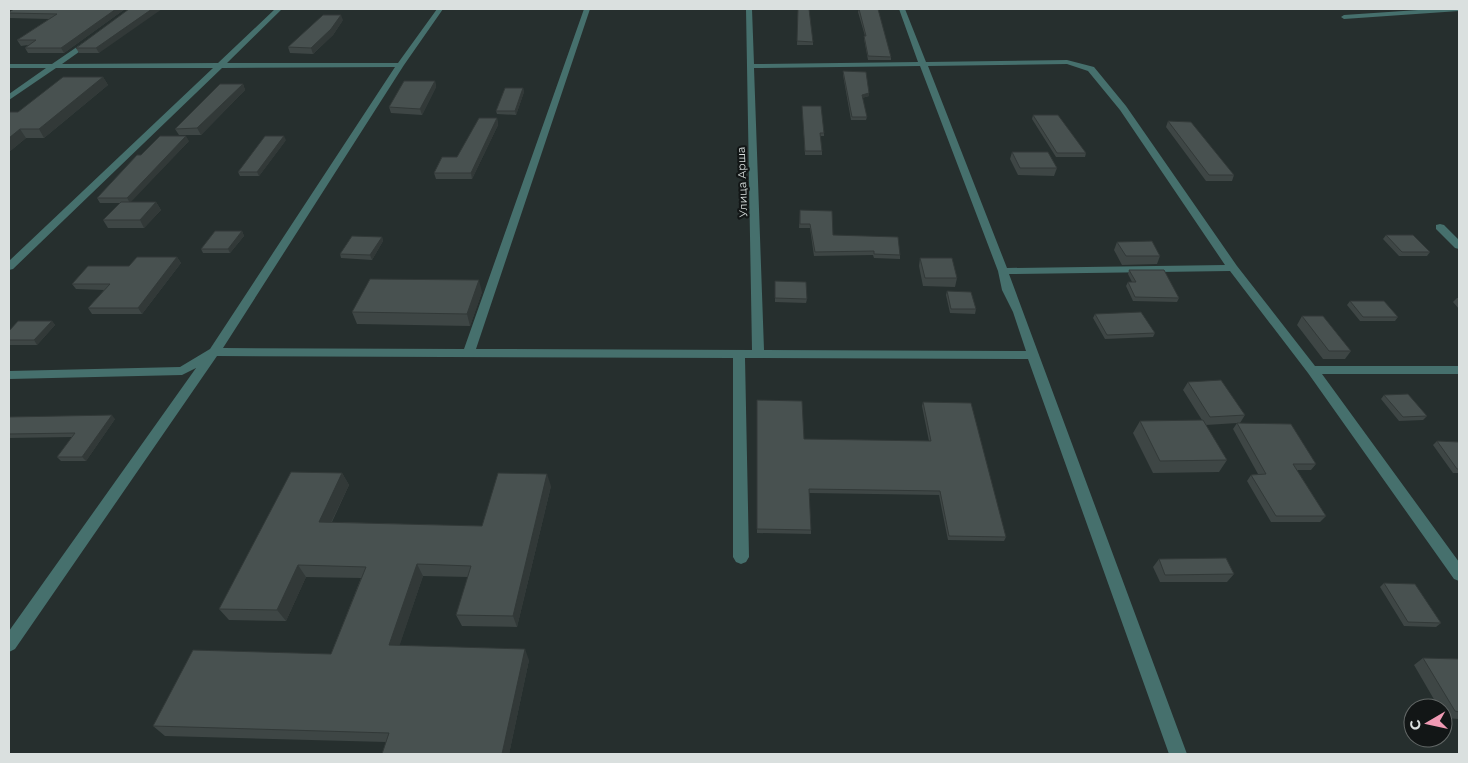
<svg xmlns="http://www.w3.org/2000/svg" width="1468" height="763" viewBox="0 0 1468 763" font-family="Montserrat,sans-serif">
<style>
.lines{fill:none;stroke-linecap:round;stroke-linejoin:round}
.minor{fill:#46706d;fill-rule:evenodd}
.wall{fill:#3e4645}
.shaded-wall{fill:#323938}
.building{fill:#485150;stroke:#323938}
.labels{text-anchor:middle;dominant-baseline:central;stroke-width:4.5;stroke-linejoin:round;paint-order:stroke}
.far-street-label{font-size:11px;fill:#dae0df;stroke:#121616}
</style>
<rect width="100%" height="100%" fill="#262f2e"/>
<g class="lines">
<path class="minor" d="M275 9H282L227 63H398L437 9H443L404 65 223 348 464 349 584 9H590L476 349 752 350 746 9H752L754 64 918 62 899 9H905L926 62 1067 60 1094 67 1126 106 1237 266 1315 366H1459V374H1322L1459 562V581L1454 579 1308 373 1230 271 1009 274 1187 754H1169L1028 359 745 358 749 557 746 562 741 564 736 562 733 557V358L217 356 15 649 9 652V631L196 368 182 375 9 379V371L180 367 210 349 395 67 222 68 13 269 9 270V261L213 68H56L9 100V94L46 68H9V64H52L90 38H93V42L62 64 218 63ZM1067 64 1088 71 1120 110 1225 265 1007 268 928 66ZM920 66 998 271 1002 290 1013 312 1026 351 764 350 754 68Z
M1433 9H1459V11L1344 19 1341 17 1344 15Z
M1440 224 1444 225 1459 240V249L1455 248 1436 229V225Z"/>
</g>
<path class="wall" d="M125 9 64 53H28L25 48 28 45 21 46 17 40 49 19 9 18V13Z
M129 9 99 53H79L76 48Z
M798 9 813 42V45H797Z
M859 9 891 57V60H868L864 39 865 36 858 12Z
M343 20 333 35 313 54 290 53 288 47Z
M843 71 869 96 862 98 867 117 866 120H851L843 75Z
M103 77 108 85 44 138H26L9 152 18 112Z
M435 81 436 87 422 115 391 113 389 107Z
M243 84 245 90 201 135H179L175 129Z
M523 88 524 92 516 115 497 114 496 111Z
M802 106 824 133V136H820L822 151V155H805Z
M1033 115 1086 153 1085 157H1056L1032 119Z
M497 118 498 125 472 179H436L434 173 457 157Z
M1168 121 1234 175 1232 181H1206L1166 127Z
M286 140 259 176H240L238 172Z
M189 141 130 202H156L161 210 144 228H108L103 220 120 203H100L97 198 141 155Z
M1012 152 1057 168 1054 176 1018 175 1010 159Z
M800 210 833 235 900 255V259L874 258 873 255 814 256 810 228H799Z
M242 231 244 236 230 253H203L201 249Z
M1386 235 1430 252 1427 256H1399L1383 239Z
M382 237 383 241 372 260 341 258 340 254Z
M1117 242 1160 256 1157 264 1122 265 1114 250Z
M177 257 181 263 142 314H92L88 308 104 290 76 289 72 284 129 266Z
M920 258 957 278 955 287 923 286 919 266Z
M1129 270 1179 298 1177 302 1133 301 1126 286 1128 282H1132L1128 274Z
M775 281 807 299 806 303 775 302Z
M947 291 976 309 975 314 950 313 946 295Z
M482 292 470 326 357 324 352 312Z
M1457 298H1459V309L1453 302Z
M1350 301 1398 317 1395 321H1360L1347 305Z
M1095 314 1155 333 1153 337 1105 339 1093 318Z
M1302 316 1351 351 1345 359H1323L1297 325Z
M52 321 55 325 37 345H9V331Z
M1188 382 1245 415 1240 423 1316 464 1311 470H1297L1326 516 1320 522H1271L1247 481 1251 475 1258 474 1233 429 1237 423 1206 425 1227 460 1219 472 1153 473 1133 433 1140 421 1202 420 1183 390Z
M1384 395 1427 416 1423 420 1399 421 1381 399Z
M757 400 804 439 929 441 922 406 923 402 1006 537 1004 541 948 540 939 495 809 493 811 530V534L757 533Z
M9 417 115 419 86 461H61L57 457 72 437 9 438Z
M1437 441 1459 442V473H1453L1433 445Z
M342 473 349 485 332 522 482 526 551 486 517 627 462 626 456 615 468 577 423 576 399 646 529 660 509 754H382L386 742 165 736 153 726 331 654 361 578 306 577 286 621 229 620 219 609Z
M1159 559 1234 574 1227 582H1160L1153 567Z
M1384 583 1441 623 1436 627 1404 626 1380 587Z
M1423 658 1459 659V719L1445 718 1443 715V708H1439L1414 665Z"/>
<path class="shaded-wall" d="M116 9H125L64 53 61 48Z
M152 9H162L99 53 96 48Z
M341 15 343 20 333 35 313 54 311 48Z
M103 77 108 85 44 138 39 129Z
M435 81 436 87 422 115 420 109Z
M243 84 245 90 201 135 197 128Z
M523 88 524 92 516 115 515 111Z
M869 93V96L861 98 862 95Z
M497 118 498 125 472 179 471 173Z
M20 129 26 138 9 152V138Z
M186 136 189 141 130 203 127 198Z
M284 136 286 140 259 176 257 172Z
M156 202 161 210 144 228 140 220Z
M242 231 244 236 230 253 228 249Z
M382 237 383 241 372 260 370 255Z
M177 257 181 263 142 314 138 308Z
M479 280 482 292 470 326 467 314Z
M52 321 55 325 37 345 34 340Z
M112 415 115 419 86 461 82 457Z
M342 473 349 485 326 533 319 522Z
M547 474 551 486 517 627 513 616Z
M417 564 423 576 396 656 389 645Z
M298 565 306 577 286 621 277 610Z
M525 649 529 660 509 754H502Z"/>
<path class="building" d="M14 9H116L61 48H25L36 40H17L57 14 9 13V12Z
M129 9H152L96 48H76Z
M798 9H809L813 42 797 41Z
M859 9H878L891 57 868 56 864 36H866Z
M323 15H341L331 29 311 48 288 47Z
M843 71 866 72 869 93 862 95 867 117H852Z
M63 77H103L39 129H20L9 138V112H18Z
M404 81H435L420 109 389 107Z
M220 84H243L197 128 175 129Z
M505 88H523L515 111H496Z
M802 106H821L824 133H820L822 151H805Z
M1033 115H1058L1086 153H1057Z
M479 118H497L471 173H434L442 157H457Z
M1168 121 1191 122 1234 175H1209Z
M160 136H186L127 198H97L137 155H141Z
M265 136H284L257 172H238Z
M1012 152H1048L1057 168H1020Z
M121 202H156L140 220H103Z
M800 210 832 211 833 235 898 237 900 255 874 254V251L815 252 810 224H800Z
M215 231H242L228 249H201Z
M1386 235H1413L1430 252H1402Z
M352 236 382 237 370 255 340 254Z
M1152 241 1160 256H1126L1117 242Z
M137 257H177L138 308H88L110 284H72L88 266H129Z
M920 258H952L957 278H925Z
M1129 270H1164L1179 298 1135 297 1128 282H1136Z
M370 279 479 280 467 314 352 312Z
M775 281 806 282 807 299 775 298Z
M947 291 971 292 976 309H951Z
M1350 301H1384L1398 317H1363Z
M1141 312 1155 333 1107 335 1095 314Z
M1302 316H1323L1351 351H1329Z
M18 321H52L34 340H9V331Z
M1221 380 1245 415 1210 417 1188 382Z
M1408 394 1427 416 1403 417 1384 395Z
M757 400 802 401 804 439 931 441 923 402 971 403 1006 537 949 536 940 491 809 489 811 530 757 529Z
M112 415 82 457H57L75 433 9 434V417Z
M1203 420 1227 460 1160 461 1140 421Z
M1237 423 1291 424 1316 464H1293L1326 516H1276L1251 475 1266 474Z
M1437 441 1459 442V469H1457Z
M291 472 342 473 319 522 482 526 498 473 547 474 513 616 456 615 471 566 417 564 389 645 525 649 502 754H382L389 733 153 726 193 650 331 654 366 567 298 565 277 610 219 609Z
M1226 558 1234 574 1165 575 1159 559Z
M1384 583 1415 584 1441 623 1408 622Z
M1423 658 1459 659V712L1455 711Z"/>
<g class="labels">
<g class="far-street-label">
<text transform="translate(742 182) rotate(-92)">Улица Арша</text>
</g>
</g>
<rect width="1468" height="763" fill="none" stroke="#dae0df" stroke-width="20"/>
<g transform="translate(1428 723) rotate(261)"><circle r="24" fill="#121616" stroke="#626766"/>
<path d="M0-4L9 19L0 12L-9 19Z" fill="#f09ab4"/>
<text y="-8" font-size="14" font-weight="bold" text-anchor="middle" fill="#dae0df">С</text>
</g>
</svg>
